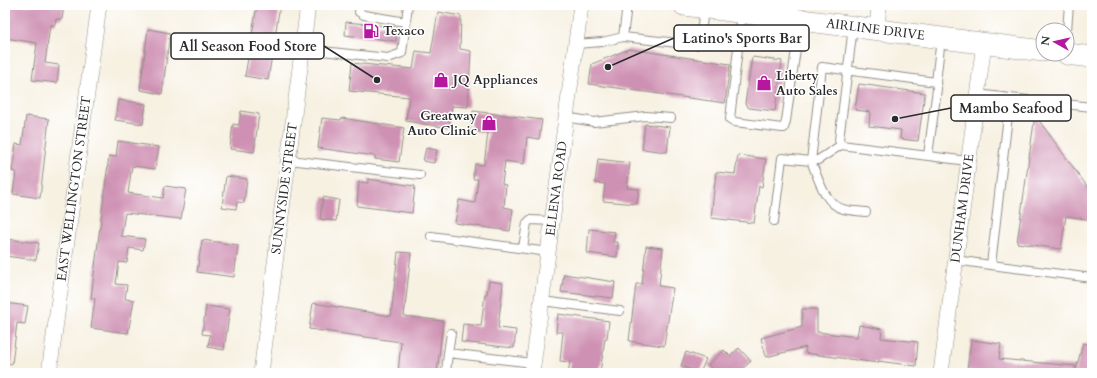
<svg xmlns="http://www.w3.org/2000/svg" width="1097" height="378" viewBox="0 0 1097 378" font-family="Cardo,serif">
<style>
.building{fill:#cf91b3}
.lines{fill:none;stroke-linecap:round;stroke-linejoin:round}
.service-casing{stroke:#918e86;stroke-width:10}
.minor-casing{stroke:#918e86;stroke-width:16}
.secondary-casing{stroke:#918e86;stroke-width:22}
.service{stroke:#fff;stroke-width:8}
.minor{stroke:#fff;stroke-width:15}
.secondary{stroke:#fff;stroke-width:21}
.labels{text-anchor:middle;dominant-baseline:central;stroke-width:3;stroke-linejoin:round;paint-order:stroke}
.street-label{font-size:13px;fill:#2b2b2b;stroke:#fff}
.poi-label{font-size:13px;font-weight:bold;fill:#2b2b2b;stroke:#fff;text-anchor:start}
.leader{fill:none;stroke:#2b2b2b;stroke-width:1.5}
.callout-dot{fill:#2b2b2b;stroke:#fff;stroke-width:1.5}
.callout{fill:#fff;stroke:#2b2b2b;stroke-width:1.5}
.callout-label{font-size:14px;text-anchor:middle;font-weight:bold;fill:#2b2b2b}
</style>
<rect width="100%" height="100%" fill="#fff"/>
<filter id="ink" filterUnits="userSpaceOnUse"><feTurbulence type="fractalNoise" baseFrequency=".025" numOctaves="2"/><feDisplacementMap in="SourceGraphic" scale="8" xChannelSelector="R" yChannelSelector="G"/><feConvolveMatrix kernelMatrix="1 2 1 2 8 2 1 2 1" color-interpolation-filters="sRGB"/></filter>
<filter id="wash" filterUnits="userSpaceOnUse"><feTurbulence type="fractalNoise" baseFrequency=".012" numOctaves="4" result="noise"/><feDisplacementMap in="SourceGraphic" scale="16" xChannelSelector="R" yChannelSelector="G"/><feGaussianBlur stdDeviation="0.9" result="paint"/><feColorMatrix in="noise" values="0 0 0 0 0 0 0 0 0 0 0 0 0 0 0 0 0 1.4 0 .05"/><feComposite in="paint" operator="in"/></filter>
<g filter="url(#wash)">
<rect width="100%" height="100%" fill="#f7f1e2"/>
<g id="blocks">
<path class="building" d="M5 5H64L62 19H56L55 25H50L45 63 59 65 57 83 32 80 37 43 5 38Z
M257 5H280L268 80 245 76Z
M438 12 461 16 460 49 471 51 468 107 452 106 449 128 406 121 409 97 349 91 352 63 413 69 416 51 431 53Z
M346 22 397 27 396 41 345 35Z
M148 29 170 33 162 94 140 90Z
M629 49 730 64 725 103 589 84 592 64Z
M752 57 782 61 775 111 749 108 745 104Z
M859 84 925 93 918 141 900 139 901 130 869 126 870 112 855 110Z
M118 100 146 104 143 124 115 120Z
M241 111 259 114 254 152 230 149 233 124 239 125Z
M473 111 542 120 539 139 527 137 524 164 505 161 502 184 506 185 504 207 513 209 510 231 455 223 459 200 475 203 478 179H473L475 164 484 165 488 133 470 130Z
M1035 115 1092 193V220L1066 216 1061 249 1017 243Z
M26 116 49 119 40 198 13 194 16 172 12 171 16 144 22 145Z
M322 118 341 120 342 118 404 128 399 162 375 159V156L318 148Z
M645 124 670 127 667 152 642 149Z
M118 141 159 147 155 169 132 166 128 193 163 198 165 186 186 189 181 219 125 213 121 236 145 239 143 250 129 248 127 263 119 262 116 284 127 285 125 299 134 300 128 333 91 328 95 299 91 298 109 156 116 157Z
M426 148 437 150 434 163 423 161Z
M738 155 766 159 762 187 759 186 754 223 711 218 716 172 735 174Z
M598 159 630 163 627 188 639 189 637 204 603 201 605 184 595 183Z
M226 176 247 179 244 203 237 202 236 209 222 207Z
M368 179 415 186 412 213 357 206 359 182 368 183Z
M323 197 339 200 336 221 320 219Z
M589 229 615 232 613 242H618L617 257 587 253Z
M7 239 39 243 36 260 5 256Z
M202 240 238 245 234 277 197 272Z
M646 246 663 248 659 286 673 288 664 346 629 341 636 284H642Z
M398 252 411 253 404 316 443 321 437 373H398L401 342 309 329 313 303 391 316Z
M564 274 615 282 613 298 561 292Z
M489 281 503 283 498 328 516 330 514 348 461 342 463 324 481 326 485 294H487Z
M5 303 28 306 25 324 17 323 12 364 5 363Z
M206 306 230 309 224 350 208 347 210 335 202 334Z
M802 309H817V332L857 337 859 325 882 329 881 338 918 342 916 366 878 361V363L805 353 806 347 766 357 761 338 802 327Z
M558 314 609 321 607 339 605 338 600 373H568L570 362 560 361 563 332H556Z
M971 340 1001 344 999 359 1075 366V373H978L967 370Z
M1083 343 1092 345V373H1075Z
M739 348 751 361 738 373H715L708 365 724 350 730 356Z
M686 352 706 359 700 373 681 366Z"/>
</g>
</g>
<g filter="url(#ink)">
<use href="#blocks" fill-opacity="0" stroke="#918e86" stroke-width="1"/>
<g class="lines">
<defs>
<path id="service" d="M360 5 359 12 364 15 406 22
M742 13 730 119 735 122 782 128H784L786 121 800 20
M1067 30 1069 5
M623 37 627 5
M576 44 602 42 623 37 696 45 700 42 704 9
M303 49 388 58 402 53 408 5
M936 82 941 38
M1010 98 1092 107
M566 117 594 122 646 116 671 118
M841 145 968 161
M841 145 839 140 853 27
M841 145 818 160 811 161C818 177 824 204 843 209 850 211 858 211 866 212
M289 160 420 175
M774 221 782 158 811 161 822 67 936 82 937 89 928 155
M431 236 548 252
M523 248 527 223 530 220 552 221
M955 260 991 265 1010 98 977 94
M991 265 1092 278
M542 301 620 311
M451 333 448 353 533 363
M446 373 448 353"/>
<g id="minor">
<path d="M877 29 879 5"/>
<path id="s1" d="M49 373 99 5"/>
<path id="s2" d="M261 373 308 5"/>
<path id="s3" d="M532 373 581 5"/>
<path id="s4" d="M941 373 984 43"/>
</g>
<g id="secondary">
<path id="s5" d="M684 5 1043 51"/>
<path d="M1067 54 1092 57"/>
</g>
</defs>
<use href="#service" class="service-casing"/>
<use href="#minor" class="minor-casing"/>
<use href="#secondary" class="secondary-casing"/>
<use href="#service" class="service"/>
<use href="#minor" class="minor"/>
<use href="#secondary" class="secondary"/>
</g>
</g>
<defs>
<symbol id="fuel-bare" viewBox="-9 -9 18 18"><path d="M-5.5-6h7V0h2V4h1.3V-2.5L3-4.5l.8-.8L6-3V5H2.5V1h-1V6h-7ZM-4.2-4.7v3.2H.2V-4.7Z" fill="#b5179e" stroke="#fff" stroke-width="2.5" paint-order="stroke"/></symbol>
<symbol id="shop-bare" viewBox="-9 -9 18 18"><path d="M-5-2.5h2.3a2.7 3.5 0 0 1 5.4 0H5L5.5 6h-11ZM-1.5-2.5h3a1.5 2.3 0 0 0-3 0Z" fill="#b5179e" stroke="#fff" stroke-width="2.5" paint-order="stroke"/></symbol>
</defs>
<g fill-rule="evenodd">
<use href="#fuel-bare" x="360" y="20" width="22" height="22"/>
<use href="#shop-bare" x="430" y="69" width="22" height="22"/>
<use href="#shop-bare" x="753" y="72" width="22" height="22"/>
<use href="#shop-bare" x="478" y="112" width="22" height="22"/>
</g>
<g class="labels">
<g class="street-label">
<text stroke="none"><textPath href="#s5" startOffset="193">AIRLINE DRIVE</textPath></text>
<text stroke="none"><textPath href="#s1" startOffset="186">EAST WELLINGTON STREET</textPath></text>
<text stroke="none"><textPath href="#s2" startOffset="186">SUNNYSIDE STREET</textPath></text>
<text stroke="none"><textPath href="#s3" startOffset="186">ELLENA ROAD</textPath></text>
<text stroke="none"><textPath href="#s4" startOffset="166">DUNHAM DRIVE</textPath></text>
</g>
<g class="poi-label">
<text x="383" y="31">Texaco</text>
<text x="776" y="76">Liberty<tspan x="776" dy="15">Auto Sales</tspan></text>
<text x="453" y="80">JQ Appliances</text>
<text x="477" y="116" text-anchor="end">Greatway<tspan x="477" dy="15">Auto Clinic</tspan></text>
</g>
</g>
<path class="leader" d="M608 67L674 38M377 80L324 46M895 119L951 108"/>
<g class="callout-dot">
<circle cx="608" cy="67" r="4"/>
<circle cx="377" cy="80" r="4"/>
<circle cx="895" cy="119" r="4"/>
</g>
<g class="callout">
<rect x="674" y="25" width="135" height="26" rx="4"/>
<rect x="171" y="33" width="153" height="26" rx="4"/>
<rect x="951" y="95" width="120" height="26" rx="4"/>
</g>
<g class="callout-label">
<text x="742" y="43">Latino's Sports Bar</text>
<text x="248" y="51">All Season Food Store</text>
<text x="1011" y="113">Mambo Seafood</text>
</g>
<rect width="1097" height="378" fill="none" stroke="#fff" stroke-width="20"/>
<g transform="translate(1055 42) rotate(278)"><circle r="19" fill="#ffffff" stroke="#aaaaaa"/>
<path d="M0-3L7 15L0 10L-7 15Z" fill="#b5179e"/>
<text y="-6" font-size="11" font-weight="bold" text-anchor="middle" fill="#2b2b2b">N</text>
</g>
</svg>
